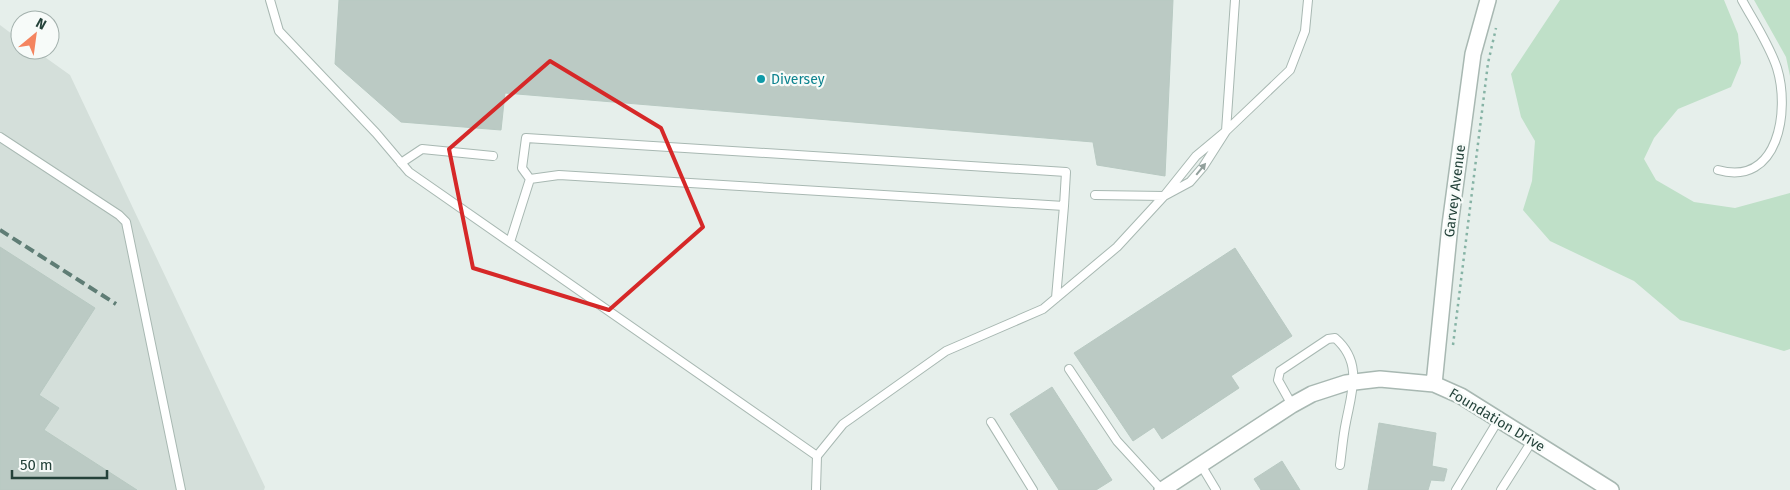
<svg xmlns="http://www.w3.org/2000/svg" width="1790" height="490" viewBox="0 0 1790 490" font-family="'Fira Sans',sans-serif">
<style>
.built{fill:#d4dfda}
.green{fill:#bfe0c8}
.building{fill:#bbcac4;stroke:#b8c9c2}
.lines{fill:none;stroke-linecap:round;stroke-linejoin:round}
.lane-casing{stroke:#a8b8b2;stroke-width:10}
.street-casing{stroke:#a8b8b2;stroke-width:18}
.path{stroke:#86b3a5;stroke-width:2.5;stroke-dasharray:2.5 4;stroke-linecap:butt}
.lane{stroke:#fff;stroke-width:8}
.street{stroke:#fff;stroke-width:15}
.rail{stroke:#5f7d75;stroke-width:4;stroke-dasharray:10 5;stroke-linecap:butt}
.oneway{fill:#92a09c}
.marked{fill:none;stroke:#d62828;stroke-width:4;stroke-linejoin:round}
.culture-dot{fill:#0f9aa8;stroke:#f7fbf9;stroke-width:2}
.labels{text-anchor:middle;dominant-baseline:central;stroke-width:4.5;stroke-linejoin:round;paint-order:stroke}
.culture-label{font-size:14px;fill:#0d838f;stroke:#f7fbf9;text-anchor:start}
.street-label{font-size:14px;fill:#24423a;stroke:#f7fbf9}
</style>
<rect width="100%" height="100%" fill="#e6efeb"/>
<path class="built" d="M0 25 20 40V50H35L70 75 265 487 264 490H0Z"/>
<path class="green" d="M1560 0H1724L1738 34 1741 63 1731 87 1678 109 1654 138 1644 159 1656 180 1694 202 1735 208 1790 193V349L1784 351 1680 320 1634 281 1550 241 1523 210 1532 181 1535 141 1521 117 1511 74Z
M1754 0H1790V76L1786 57Z"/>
<path class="building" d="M339 0H1173L1165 176 1097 165 1093 142 505 93 501 130 401 122 335 64Z
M0 247 95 308 39 395 59 408 44 430 137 490H0Z
M1235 248 1292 336 1231 376 1239 388 1162 439 1154 427 1133 441 1074 353Z
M1052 387 1112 480 1096 490H1059L1010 414Z
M1379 423 1436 433 1432 466 1447 469 1444 481 1431 480 1428 490H1368Z
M1282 461 1300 490H1261L1254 479Z"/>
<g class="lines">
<defs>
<path id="lane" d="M270 0 279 31 376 133 409 172 817 456 816 490
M0 137 119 215 126 222 181 490
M401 163 422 149 493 156
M1718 170C1779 187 1790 110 1777 68 1769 44 1754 22 1742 0
M530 179 522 168 526 138 1066 172 1064 206
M1095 195 1164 196 1190 182 1203 167 1226 131 1235 0
M510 242 530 179 559 175 1064 206 1056 298
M1069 369 1117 441 1162 490
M1292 405 1278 380 1280 371 1328 339 1335 338C1363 362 1352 391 1346 422 1343 436 1342 450 1340 465
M991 422 1033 490
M817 456 843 424 946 351 1043 309 1117 247 1164 196 1196 156 1226 131 1290 70 1305 31 1308 0
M1201 465 1216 490
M1456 490 1499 419
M1501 490 1532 441"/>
<path id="street" d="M1434 384 1450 225 1473 54 1488 0
M1162 490 1292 405 1312 394 1346 383 1380 379 1434 384 1461 396 1611 490"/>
</defs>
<use href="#lane" class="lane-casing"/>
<use href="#street" class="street-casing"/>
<path class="path" d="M1453 345 1488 63 1496 28"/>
<use href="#lane" class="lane"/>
<use href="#street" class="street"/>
<path class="rail" d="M0 230 116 304"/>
</g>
<defs><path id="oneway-solid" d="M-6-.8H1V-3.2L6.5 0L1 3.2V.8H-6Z" transform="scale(1.25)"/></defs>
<use class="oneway" href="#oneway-solid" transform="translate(1201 169) rotate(-51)"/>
<path class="marked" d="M550 61 661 128 703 227 609 310 473 268 449 149Z"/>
<circle class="culture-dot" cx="761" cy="79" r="5"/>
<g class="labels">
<g class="culture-label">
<text x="771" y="79">Diversey</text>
</g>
<g class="street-label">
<text transform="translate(1455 191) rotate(-83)">Garvey Avenue</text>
<text transform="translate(1497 420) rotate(31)">Foundation Drive</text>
</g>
</g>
<g transform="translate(35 35) rotate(29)"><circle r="24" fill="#f7fbf9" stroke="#a3b1ad"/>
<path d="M0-4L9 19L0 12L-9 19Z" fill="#f4845f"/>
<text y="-8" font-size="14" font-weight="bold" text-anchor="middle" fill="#24423a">N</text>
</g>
<path d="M12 470v8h95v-8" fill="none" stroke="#24423a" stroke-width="2.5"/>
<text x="20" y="470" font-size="15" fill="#24423a" stroke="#f7fbf9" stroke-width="4" paint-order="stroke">50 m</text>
</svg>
